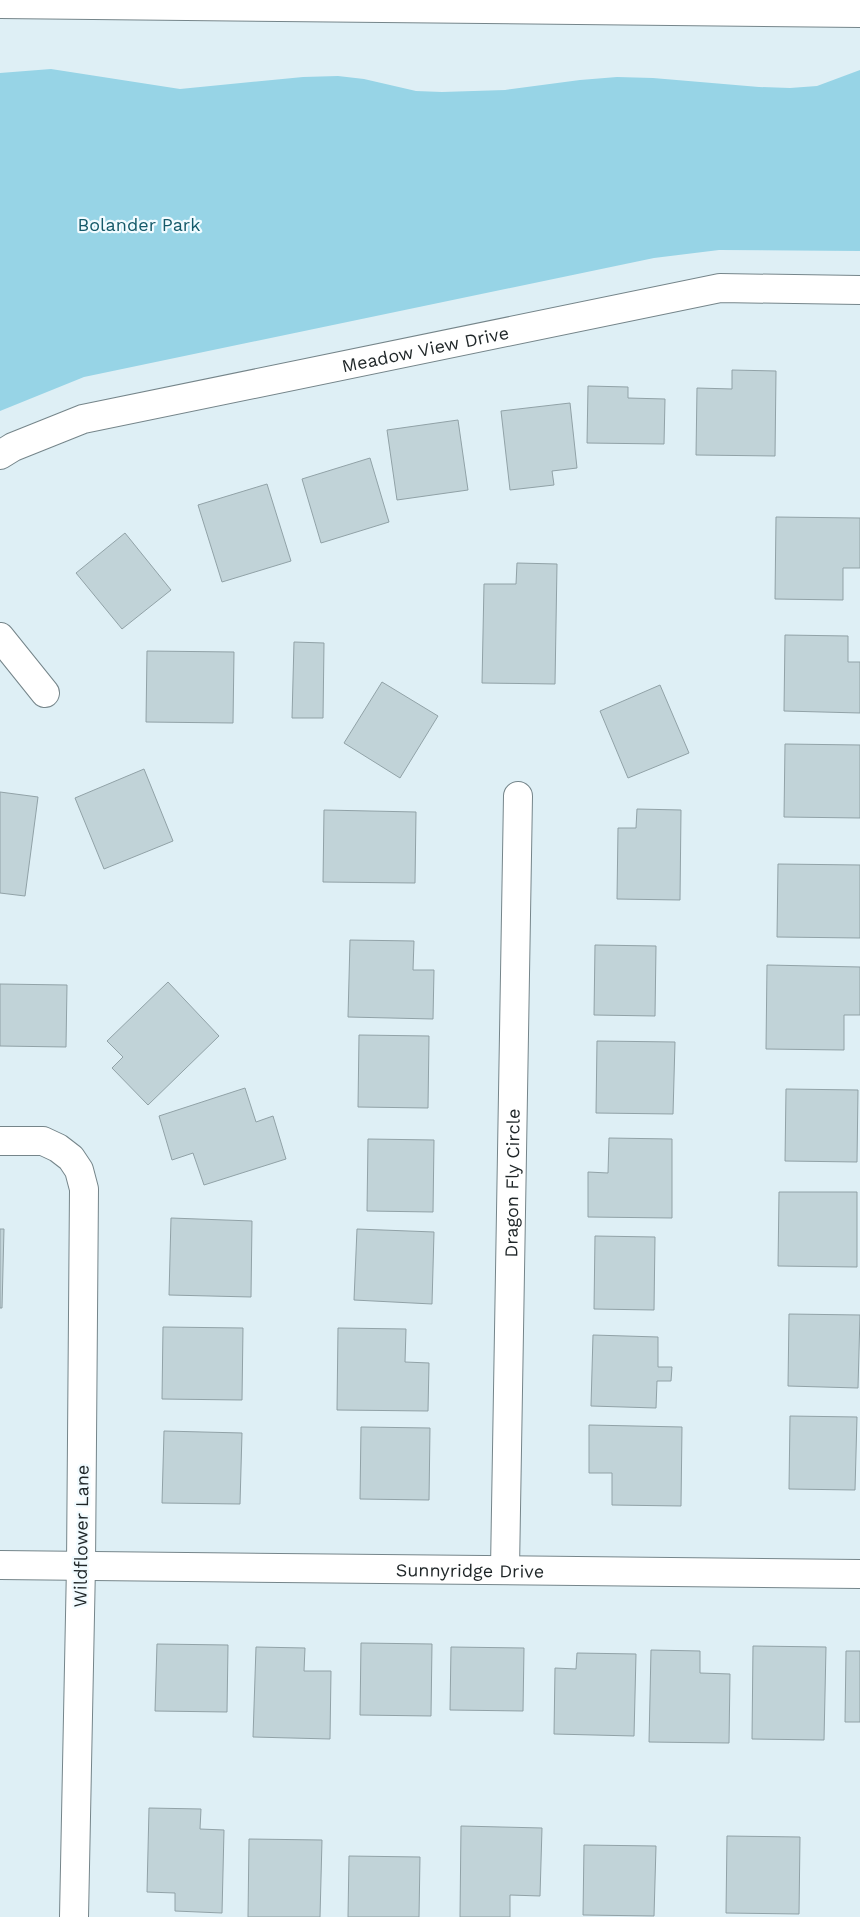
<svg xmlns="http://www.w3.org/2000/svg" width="860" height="1917" viewBox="0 0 860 1917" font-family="'Work Sans',sans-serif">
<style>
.green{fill:#97d4e6}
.building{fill:#c1d3d8;stroke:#91a2a7}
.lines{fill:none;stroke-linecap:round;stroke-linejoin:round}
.minor-casing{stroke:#75858a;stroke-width:30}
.minor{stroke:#fff;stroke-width:28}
.labels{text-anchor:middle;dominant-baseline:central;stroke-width:4.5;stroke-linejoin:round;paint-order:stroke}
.park-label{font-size:18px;fill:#145969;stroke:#f1fbff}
.street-label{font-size:18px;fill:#1e2527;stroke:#f1fbff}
</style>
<rect width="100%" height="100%" fill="#deeff5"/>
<path class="green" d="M51 69 180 89 303 77 338 76 364 79 416 91 442 92 505 90 580 80 617 77 653 78 759 87 790 88 817 86 860 70V251L719 250 654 258 84 377 0 411V73Z"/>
<path class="building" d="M732 370 776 371 775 456 696 455 697 388 732 389Z
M588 386 628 387V398L665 399 664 444 587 443Z
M570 403 577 468 552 471 554 485 510 490 501 411Z
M458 420 468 490 397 500 387 430Z
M370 458 389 522 321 543 302 479Z
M267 484 291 561 222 582 198 505Z
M776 517 860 518V568H843V600L775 599Z
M125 533 171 590 122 629 76 573Z
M517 563 557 564 555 684 482 683 484 584H516Z
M785 635 848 636V662H860V713L784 711Z
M294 642 324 643 323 718H292Z
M147 651 234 652 233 723 146 722Z
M382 682 438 716 400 778 344 743Z
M660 685 689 753 628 778 600 711Z
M785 744 860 745V818L784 817Z
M144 769 173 841 104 869 75 798Z
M0 792 38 797 25 896 0 893Z
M637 809 681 810 680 900 617 899 618 828H636Z
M324 810 416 812 415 883 323 882Z
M778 864 860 865V938L777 937Z
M350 940 414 941 413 970H434L433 1019 348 1017Z
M595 945 656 946 655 1016 594 1015Z
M767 965 860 967V1015H844V1050L766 1049Z
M168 982 219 1036 148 1105 112 1068 123 1057 107 1041Z
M0 984 67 985 66 1047 0 1046Z
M359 1035 429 1036 428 1108 358 1107Z
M597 1041 675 1042 673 1114 596 1113Z
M245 1088 256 1122 273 1116 286 1159 204 1185 193 1153 172 1160 159 1116Z
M786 1089 858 1090 857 1162 785 1161Z
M609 1138 672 1139V1218L588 1217V1172L608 1173Z
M368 1139 434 1140 433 1212 367 1211Z
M779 1192H857V1267L778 1266Z
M171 1218 252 1221 251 1297 169 1295Z
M0 1229H4L2 1308H0Z
M357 1229 434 1232 432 1304 354 1300Z
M595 1236 655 1237 654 1310 594 1309Z
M789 1314 860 1315 858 1388 788 1386Z
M163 1327 243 1328 242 1400 162 1399Z
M338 1328 406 1329 405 1362 429 1363 428 1411 337 1410Z
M593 1335 658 1337V1367H672L671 1381H657L656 1408 591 1406Z
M790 1416 857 1417 855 1490 789 1489Z
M589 1425 682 1427 681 1506 612 1505V1473H589Z
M361 1427 430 1428 429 1500 360 1499Z
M164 1431 242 1433 240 1504 162 1503Z
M361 1643 432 1644 431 1716 360 1715Z
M157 1644 228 1645 227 1712 155 1711Z
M753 1646 826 1647 824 1740 752 1739Z
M256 1647 305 1648 304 1671H331L330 1739 253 1737Z
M451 1647 524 1648 523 1711 450 1710Z
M651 1650 700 1651V1673L730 1674 729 1743 649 1742Z
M846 1651H860V1722H845Z
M577 1653 636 1654 634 1736 554 1734 555 1668 576 1669Z
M149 1808 201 1809 200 1829 224 1830 222 1913 175 1911V1893L147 1892Z
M461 1826 542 1828 540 1896 510 1895V1917H460Z
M727 1836 800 1837 799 1914 726 1913Z
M249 1839 322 1840 320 1917H248Z
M584 1845 656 1846 654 1916 583 1915Z
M349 1856 420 1857 419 1917H348Z"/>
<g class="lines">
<defs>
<g id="minor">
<path d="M0 4 860 13"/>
<path id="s1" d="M0 455 13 447 83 419 720 288 860 290"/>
<path d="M0 637 45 693"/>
<path d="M0 1141H43L58 1148 71 1158 79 1170 84 1189 81 1565 74 1917"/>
<path id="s2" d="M0 1565 860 1574"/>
<path id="s3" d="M505 1569 518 796"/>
</g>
</defs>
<use href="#minor" class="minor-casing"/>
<use href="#minor" class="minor"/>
</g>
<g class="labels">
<g class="park-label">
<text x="139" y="224">Bolander Park</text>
</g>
<g class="street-label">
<text stroke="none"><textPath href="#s1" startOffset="440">Meadow View Drive</textPath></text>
<text stroke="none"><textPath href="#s3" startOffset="386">Dragon Fly Circle</textPath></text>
<text transform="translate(81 1536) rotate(-89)">Wildflower Lane</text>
<text stroke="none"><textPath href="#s2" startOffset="470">Sunnyridge Drive</textPath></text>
</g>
</g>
</svg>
